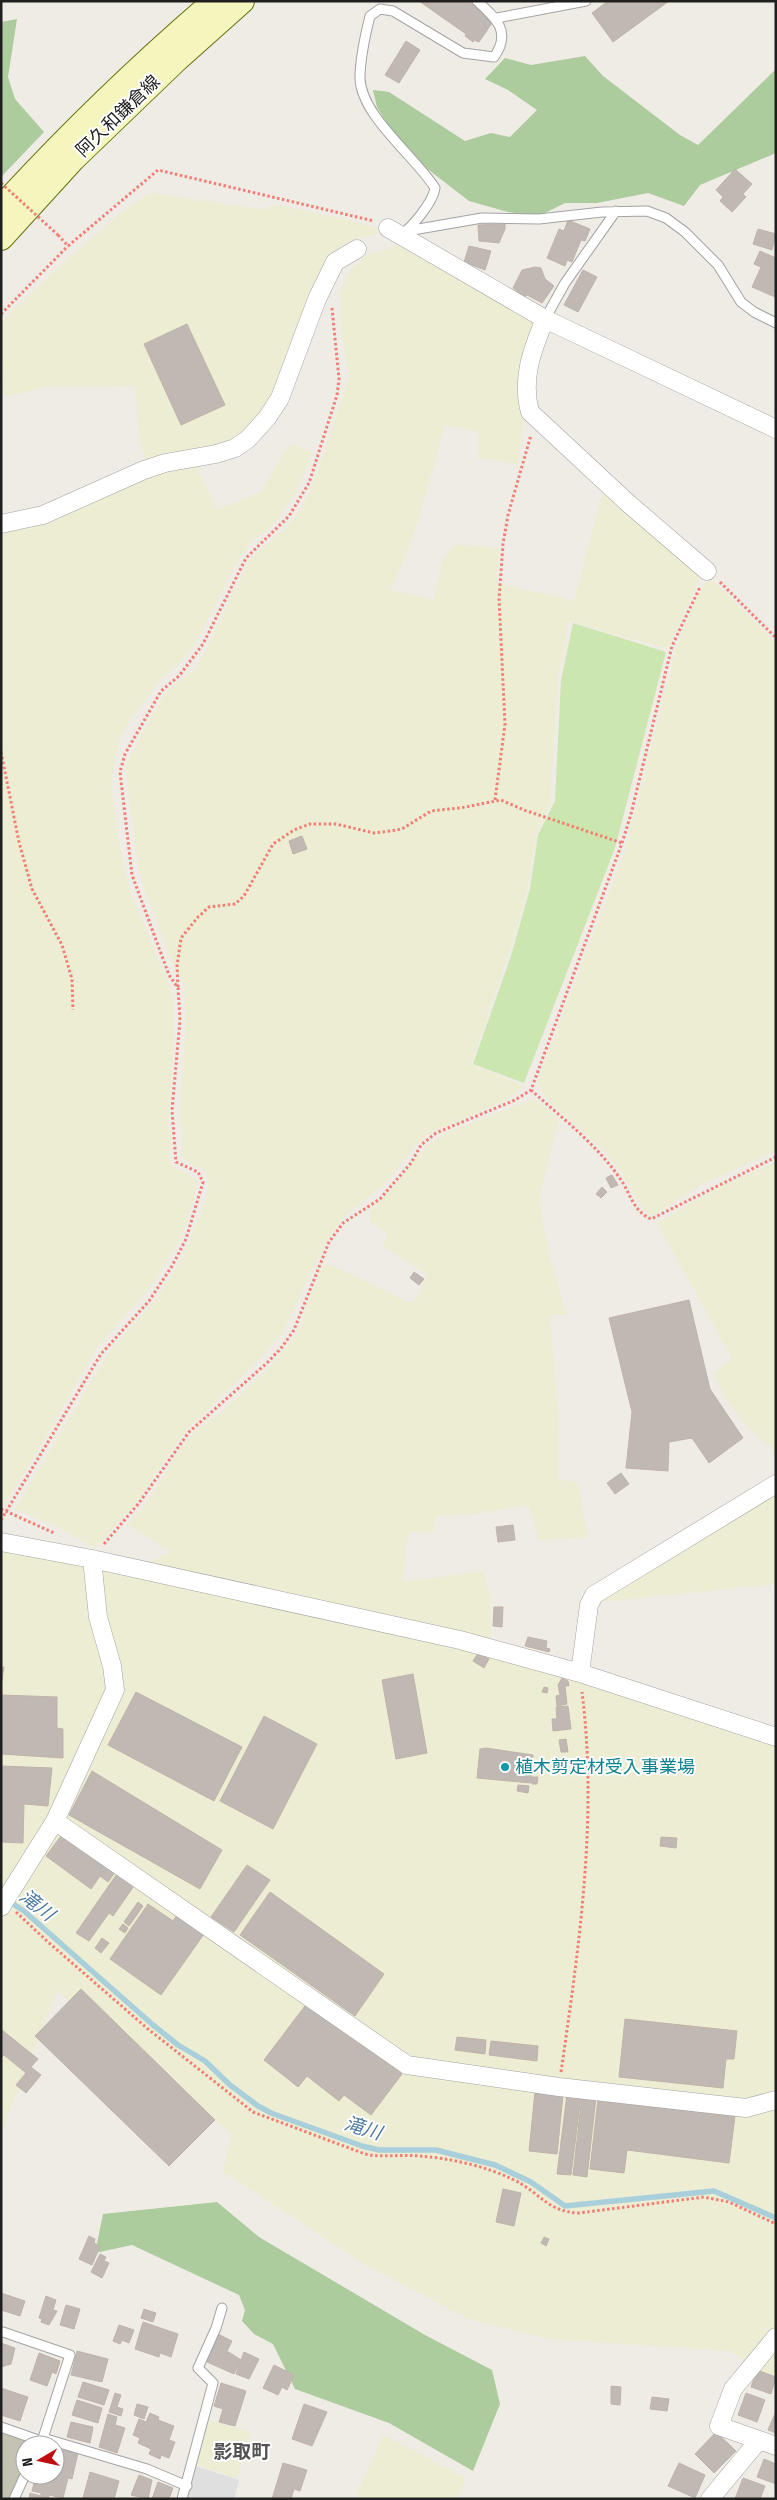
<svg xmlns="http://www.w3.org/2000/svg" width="777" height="2500" viewBox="0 0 777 2500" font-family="'Fira Sans Condensed','Noto Sans JP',sans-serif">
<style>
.construction{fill:#c4c3b2}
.farmland{fill:#ecedd3}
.grass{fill:#cce6af}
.forest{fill:#accc9d}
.parking{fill:#dfdfdf}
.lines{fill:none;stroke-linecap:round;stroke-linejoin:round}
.stream{stroke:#a9d0da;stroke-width:5.5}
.building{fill:#c0b8b3;stroke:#c0b3a9}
.service-casing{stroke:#a3a3a3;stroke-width:11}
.minor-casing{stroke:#a3a3a3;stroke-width:19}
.secondary-casing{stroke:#69710b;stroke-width:26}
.path{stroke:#f27e75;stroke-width:3;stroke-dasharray:2.5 2.5;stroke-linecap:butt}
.service{stroke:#fff;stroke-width:9}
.minor{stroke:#fff;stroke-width:18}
.secondary{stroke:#f5f6be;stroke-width:24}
.path-bridge{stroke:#f27e75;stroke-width:3;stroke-dasharray:2.5 2.5;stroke-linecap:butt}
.culture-dot{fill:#0f9aa8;stroke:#fff;stroke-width:2}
.labels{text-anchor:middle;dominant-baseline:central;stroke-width:4;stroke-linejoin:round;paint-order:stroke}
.street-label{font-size:18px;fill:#1f1f1f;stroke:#fff}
.culture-label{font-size:18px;fill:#0d838f;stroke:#fff;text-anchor:start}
.water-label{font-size:19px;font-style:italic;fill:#4e7aa2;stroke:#fff}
.neighbourhood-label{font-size:19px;font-weight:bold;fill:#525252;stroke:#fff}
</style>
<rect width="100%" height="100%" fill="#efece6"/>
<path class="construction" d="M1 2431 32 2441V2445H25V2465L9 2499H1Z"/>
<path class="farmland" d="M150 193 262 209 277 205 350 220 380 230 375 235 356 238 334 252 318 275 287 370 267 408 244 434 208 452 146 464 139 436 135 386 45 387 4 397 1 322 62 264 122 212Z
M402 244 534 319 536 326 516 389 524 420 518 464 478 458 479 432 444 425 438 452 411 543 391 590 434 600 442 561 454 544 499 548 497 583 574 601 604 487 701 575 668 649 569 621 558 679 550 802 536 835 527 890 519 922 471 1064 525 1086 507 1100 430 1133 417 1144 388 1181 340 1220 321 1252 282 1334 255 1364 182 1435 135 1505 95 1548 55 1526 15 1509 109 1352 158 1297 183 1256 202 1211 209 1184 204 1170 186 1161 181 1154 183 1135 179 1117 186 1024 184 985 171 961 139 873 125 766 158 705 169 689 196 669 250 559 290 524 306 500 320 465 349 377 341 326 340 294 349 273 365 256Z
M292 444 313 452 295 495 273 525 250 543 236 564 194 646 182 661 159 681 121 734 111 780 119 845 131 894 173 994 174 1043 168 1126 172 1137 169 1155 172 1166 198 1180 194 1199 181 1238 150 1288 98 1346 44 1440 5 1504H1V531L169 469 196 466 217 510 261 492 282 455Z
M712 580 776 643V1151L700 1185 654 1215 645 1212 619 1169 600 1146 561 1113 545 1097 537 1083 626 848 676 648 697 597 705 583Z
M534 1098 559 1120 540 1194 542 1219 549 1254 567 1315H550L559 1421 558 1479 578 1483 588 1537 539 1540 529 1505 476 1514 435 1516 434 1532H411L406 1546 403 1582 483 1571 490 1593 491 1638 146 1565 170 1551 127 1525 144 1507 182 1447 197 1430 221 1412 265 1372 288 1345 297 1333 322 1267 327 1263 411 1303 417 1297 427 1274 382 1246 388 1234 370 1221 371 1210 388 1194 427 1145 449 1132Z
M776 1162V1453L746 1425 725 1398 714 1373 732 1358 657 1223 721 1186Z
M776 1493V1584L600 1602Z
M1 1550 328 1618 534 1666 776 1743V2380L730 2351 548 2339 469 2319 367 2266 223 2171 232 2134 57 1991 1 2132Z
M209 2420 251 2432 237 2478 195 2464Z
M383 2435 465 2477 459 2499H355Z"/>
<path class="grass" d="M573 623 666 652 615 848 524 1083 473 1064 511 956 530 889 538 835 555 801 561 681Z"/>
<path class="forest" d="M17 19 8 77 15 99 44 132 2 176 1 22Z
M585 56 603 76 680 135 698 145 776 69V153L700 185 684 206 648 193 597 203H565L539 216 508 212 469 201 425 167 395 136 377 107 373 90 389 92 465 141 491 133 510 137 537 110 508 90 485 79 505 58 531 65Z
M217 2202 259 2237 425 2335 492 2370 500 2404 473 2471 389 2423 295 2389 273 2344 254 2334 242 2321 245 2310 239 2295 132 2245 95 2253 103 2214Z"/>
<path class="parking" d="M196 2466 239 2480 234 2499H185Z"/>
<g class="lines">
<path class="stream" d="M7 1900 24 1911 153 2025 178 2045 205 2061 230 2085 258 2106 271 2113 362 2146 379 2150H436L495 2165 531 2182 565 2206 714 2191 776 2218"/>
</g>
<path class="building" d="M419 1H469L482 11 492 23 479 42 474 40 473 42 465 36 466 34Z
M608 1H669L613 42 592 13Z
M406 41 420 50 399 83 385 75Z
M735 169 752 184 743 194 746 197 732 212 720 201 723 197 716 190Z
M568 220 590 229 585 241 581 240 572 262 567 260 565 266 547 258 559 229 564 231Z
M505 224V229L499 243 479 241 478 225Z
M758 229 776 234 772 250 753 244Z
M469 246 491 251 485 270 464 262Z
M760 251 776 258 775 297 752 287 761 267 754 264Z
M535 267 541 268 545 279 554 286 542 303 527 295 525 297 513 288 522 270Z
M583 270 597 277 578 312 564 305Z
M187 324 225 405 181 425 144 344Z
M302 836 307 849 293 854 289 841Z
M612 1175 618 1185 611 1188 606 1178Z
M602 1187 607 1192 601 1198 596 1194Z
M414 1272 424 1279 419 1285 410 1278Z
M689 1300 710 1389 743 1438 709 1463 692 1438 669 1442 668 1471 626 1468 632 1412 609 1318Z
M621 1473 629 1484 615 1494 607 1483Z
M513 1525 515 1540 498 1542 496 1527Z
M494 1607H503L502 1627 493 1626Z
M528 1637 547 1641 546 1648 550 1649 549 1652 525 1646Z
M478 1653 489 1659 484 1668 473 1661Z
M1 1667H4L1 1686Z
M413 1674 427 1753 396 1759 382 1680Z
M562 1678 568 1681 569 1686H565L567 1704 557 1706 556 1696 560 1695 558 1685Z
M544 1687 548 1688 547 1693 542 1692Z
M136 1692 242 1747 214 1801 108 1745Z
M1 1695 57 1697V1728L63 1729V1758L1 1754Z
M568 1706 571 1729 553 1731 552 1719H557L556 1707Z
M264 1716 317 1744 273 1829 220 1801Z
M566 1739 568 1752H561L559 1740Z
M486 1748 533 1755 531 1783 477 1778 480 1749Z
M1 1766 52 1768 48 1806 24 1804 23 1843 1 1842Z
M92 1771 222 1850 200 1889 69 1815Z
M532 1777H538L537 1784H532Z
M518 1785 529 1786 528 1793 517 1791Z
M64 1832 116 1871 108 1882 100 1876 91 1889 46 1856Z
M661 1837 677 1838 676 1848 660 1846Z
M247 1865 270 1880 234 1932 211 1917Z
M119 1871 136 1883 113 1916 109 1913 89 1941 76 1933Z
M270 1892 384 1974 355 2016 240 1935Z
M138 1902 143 1906 129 1926 124 1922Z
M148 1904 173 1921 177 1915 204 1934 161 1995 110 1959Z
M123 1924 128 1928 125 1933 119 1929Z
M102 1938 109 1943 101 1953 95 1948Z
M81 1989 215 2120 169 2166 35 2036Z
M308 2002 402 2074 371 2115 344 2095 339 2101 307 2076 298 2087 264 2060Z
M625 2019 737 2031 734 2059H726L723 2088 619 2077Z
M2 2030 38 2059 31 2067 41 2075 26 2093 16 2085 26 2073 4 2055 1 2058Z
M457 2037 486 2040 485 2054 455 2050Z
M491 2041 538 2046 537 2061 489 2055Z
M535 2092 563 2095 557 2154 529 2151Z
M567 2094 581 2096 571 2175 557 2174Z
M582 2096 596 2097 587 2177 573 2175Z
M598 2099 735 2116 729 2163 627 2150 624 2173 590 2169Z
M503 2189 521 2193 514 2226 496 2222Z
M89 2236 95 2239 94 2243 100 2246 92 2265 79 2259Z
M544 2237 549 2239 546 2246 541 2243Z
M100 2254 106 2257 104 2261 109 2263 102 2278 91 2272Z
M1 2293 25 2301 20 2316 1 2310Z
M46 2296 56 2300 53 2310 57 2311 49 2325 41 2322 42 2319 39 2318Z
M66 2305 80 2309 74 2329 60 2325Z
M144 2309 156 2313 153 2322 141 2318Z
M143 2322 178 2334 171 2357 160 2353 159 2357 135 2349Z
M119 2325 134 2330 129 2343 122 2340 120 2344 113 2341Z
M218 2334 232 2341 227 2351 241 2360 234 2374 205 2361Z
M1 2343 15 2348 11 2364 1 2367Z
M77 2351 108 2359 102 2382 71 2375Z
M244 2352 259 2359 249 2379 236 2374Z
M39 2353 60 2361 56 2374 52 2372 47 2386 30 2380Z
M274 2365 294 2375 287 2390 282 2387 278 2395 263 2388Z
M757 2370 776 2377 771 2394 751 2387Z
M83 2382 109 2390 104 2405 78 2397Z
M221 2383 246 2391 235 2426 219 2422 223 2409 214 2406Z
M611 2386 621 2387 620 2405 611 2404Z
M1 2388 28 2397 20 2421 1 2415Z
M115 2393 121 2395 117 2407 123 2409 121 2416 109 2412Z
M746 2393 765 2400 757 2422 738 2415Z
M652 2397 669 2399 667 2411 650 2409Z
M77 2400 102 2408 98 2423 72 2415Z
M137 2404 148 2407 144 2419 134 2415Z
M304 2404 327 2412 312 2446 292 2439Z
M776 2411V2433L768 2430Z
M150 2413 159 2417 158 2420 174 2426 169 2440 175 2442 169 2458 161 2455 160 2459 149 2454 151 2449 138 2443 140 2438 133 2435 139 2419 146 2422Z
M108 2414 117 2417 115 2425 125 2428 117 2453 99 2447Z
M71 2422 93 2427 90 2443 67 2437Z
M716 2432 736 2451 714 2473 695 2454Z
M61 2450 78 2453 72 2479 68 2478 63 2498 49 2495 48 2499H29L30 2493 41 2496V2493L32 2491 36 2475H55V2452L60 2453Z
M764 2459 776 2464V2484L757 2477Z
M283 2463 307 2470 300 2491 294 2489 291 2499H272Z
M679 2463 705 2475 695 2498 668 2486Z
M90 2472 119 2481 114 2499 83 2498Z
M139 2475 152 2480 148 2499 131 2495Z
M743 2478 765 2486 760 2499H735Z
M158 2482 173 2488 169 2499H152Z"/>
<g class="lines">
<defs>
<path id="service" d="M497 18 586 1
M407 231 482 218 539 219 602 212 647 211 666 218 685 232 718 265 741 302 754 312 776 323
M400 235C412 228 433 202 435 188 415 156 361 116 360 78 360 57 365 36 370 16L380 9 393 11 463 53 494 57C512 32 496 18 477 1
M545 319 565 283 616 211
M3 2332 70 2355 43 2438 39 2445
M1 2427 41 2441
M43 2438 147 2469 187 2486
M14 2499 25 2475
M182 2499 213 2383 198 2368 216 2328 222 2308"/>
<path id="minor" d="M388 228 545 319 776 429
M545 319C532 350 521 379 530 412L629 504 707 571
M1 524 43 515 144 470 165 463 216 454 235 448 248 439 267 418 280 398 317 299 335 262 357 249
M1 1542 92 1559 460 1640 580 1673 776 1737
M580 1673 589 1605 594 1595 776 1484
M55 1821 407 2065 559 2087 746 2108 776 2100
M1 1907 55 1821 115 1690 112 1666 98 1617 92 1559
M759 2440 719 2426 733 2389 776 2337
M710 2499 759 2440 776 2446"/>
<path id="secondary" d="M1 208C68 135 139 66 215 1
M1 238 73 159 177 59 242 1"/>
</defs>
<use href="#service" class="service-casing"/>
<use href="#minor" class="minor-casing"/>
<use href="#secondary" class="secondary-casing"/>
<path class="path" d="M58 235 68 246 158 170 374 221
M1 314 68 246
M720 582 776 638
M1 752 19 842 32 889 62 945 72 979 73 1010
M495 800 505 724 499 599 503 544 508 515 531 435
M178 987 177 966 181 938 198 917 209 907 235 904 244 896 273 844 294 830 310 824H336L374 833 390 831 402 829 431 811 460 808 501 800 524 810 622 843
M531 1090C563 1119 600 1147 623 1183 631 1197 635 1212 651 1219L776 1157
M1 1509 54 1533
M1 1520 101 1354 149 1301 172 1266 186 1239 203 1182 198 1172 176 1162 172 1110 180 1020 178 988 169 975 132 875 120 772 125 754 161 691 179 676 203 644 246 558 289 516 309 483 337 395 339 379 332 308
M104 1544 139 1503 189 1432 268 1362 282 1347 294 1330 329 1242 343 1223 380 1199 411 1163 421 1145 436 1133 515 1100 531 1090 622 843 631 814 672 646 700 587
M16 1912 48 1942 148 2029 253 2112 365 2154C384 2158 400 2154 419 2156 449 2158 485 2166 512 2179 540 2192 547 2212 579 2213L704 2197 729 2202 776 2224
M561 2072C579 1947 598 1818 582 1692"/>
<use href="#service" class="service"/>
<use href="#minor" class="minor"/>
<use href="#secondary" class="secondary"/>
<path class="path-bridge" d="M1 183 58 235"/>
</g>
<circle class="culture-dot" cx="505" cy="1767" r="5"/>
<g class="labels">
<g class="street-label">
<text transform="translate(118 116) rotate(-44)">阿久和鎌倉線</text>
</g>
<g class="culture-label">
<text x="515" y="1767">植木剪定材受入事業場</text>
</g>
<g class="water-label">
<text transform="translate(37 1905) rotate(38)">滝川</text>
<text transform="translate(363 2128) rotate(17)">滝川</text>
</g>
<g class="neighbourhood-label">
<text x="242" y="2451">影取町</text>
</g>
</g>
<rect width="777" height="2500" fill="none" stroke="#1f1f1f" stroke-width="5"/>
<g transform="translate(40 2460) rotate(261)"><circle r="24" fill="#ffffff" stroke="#a5a5a5"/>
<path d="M0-4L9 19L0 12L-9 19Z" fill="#c30c10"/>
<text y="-8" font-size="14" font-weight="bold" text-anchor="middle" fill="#1f1f1f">N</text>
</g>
</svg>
